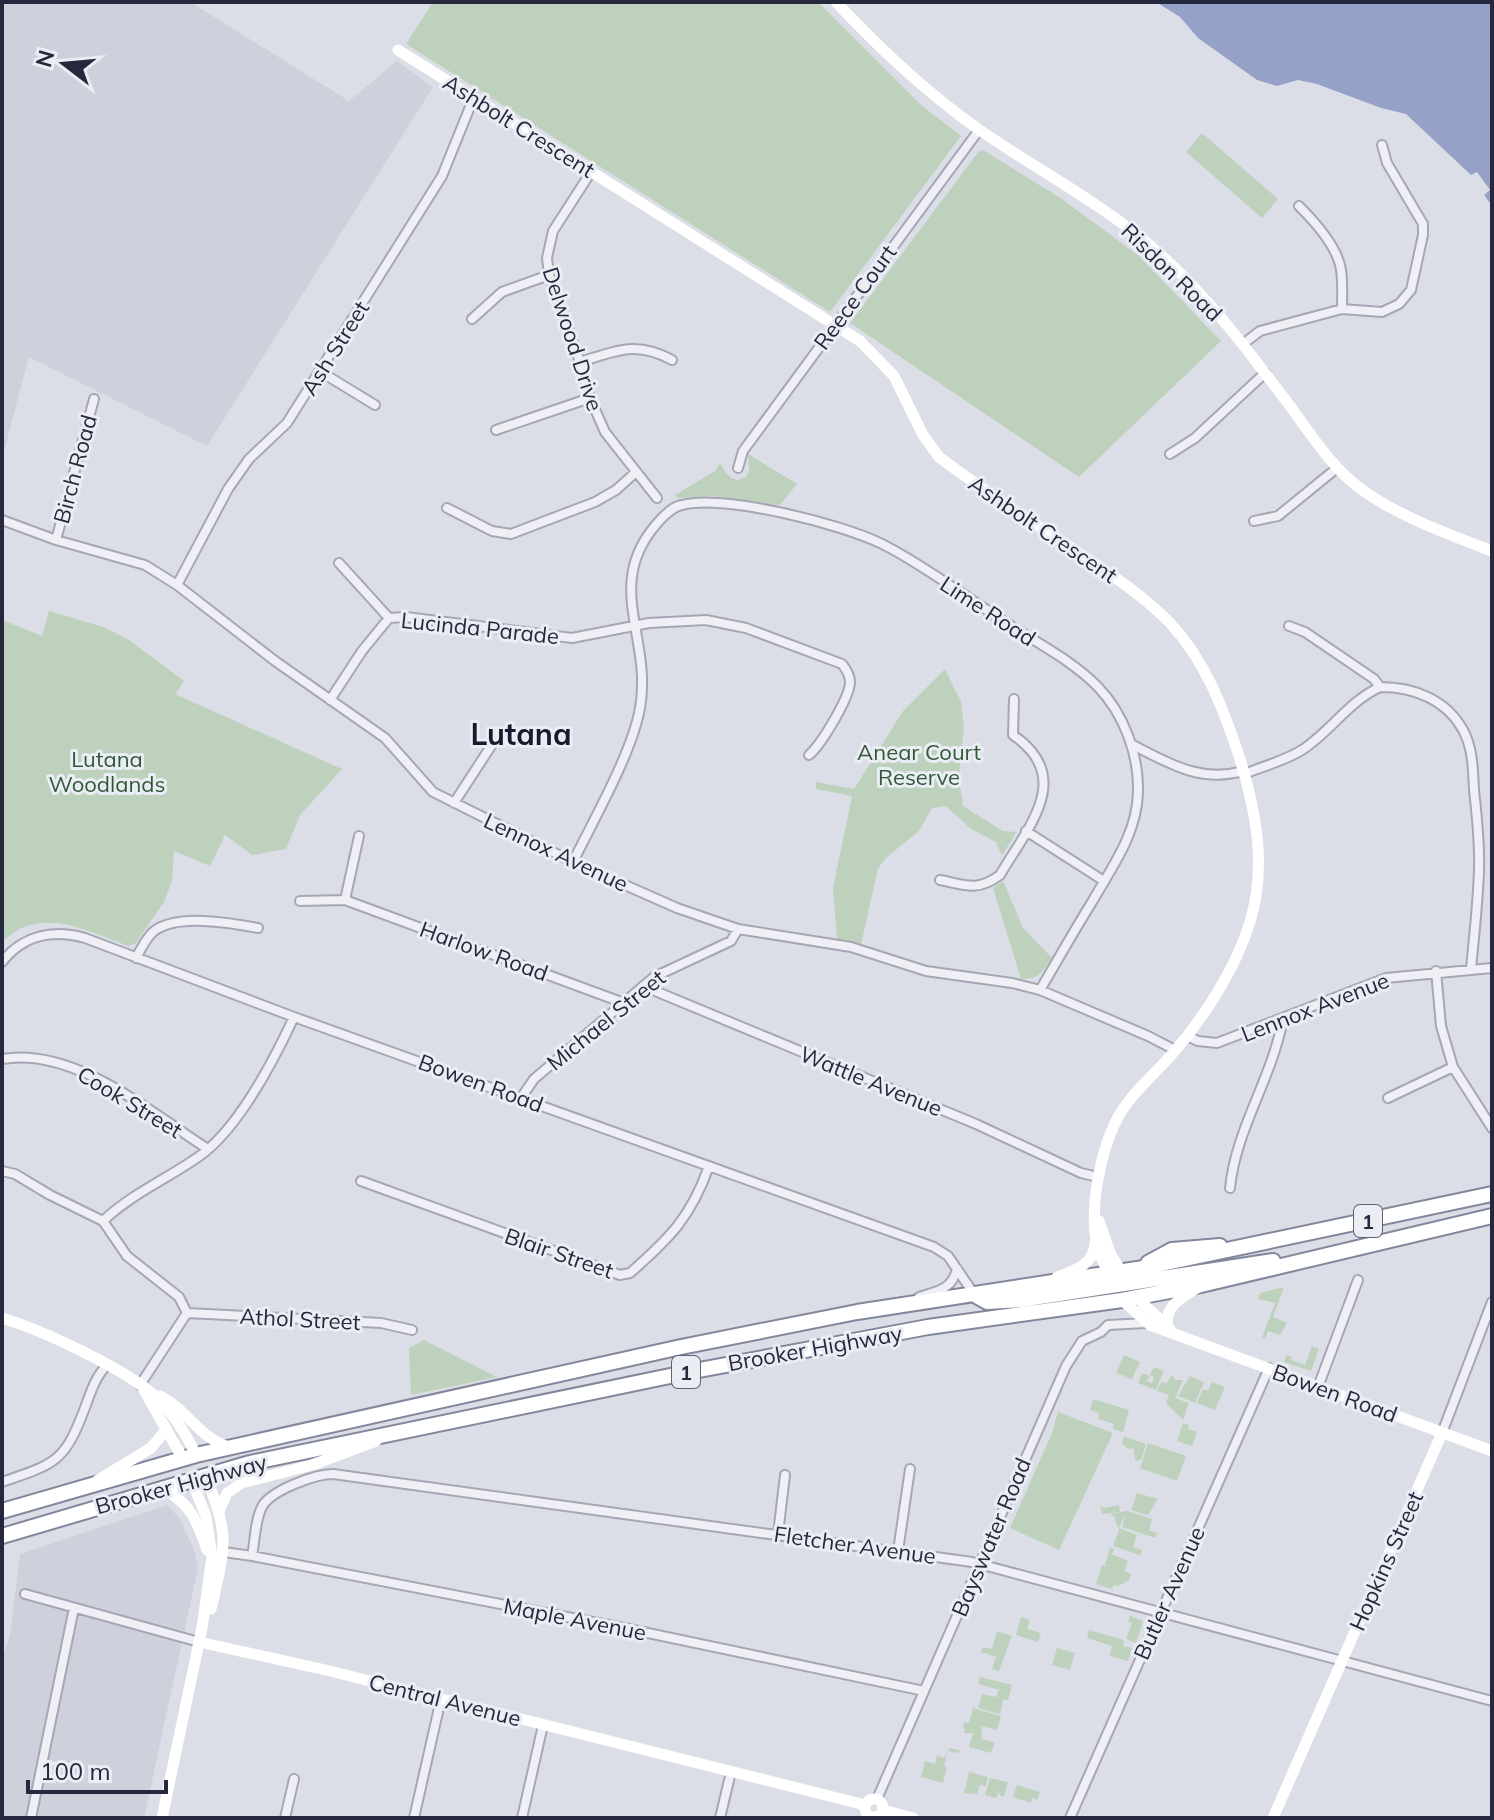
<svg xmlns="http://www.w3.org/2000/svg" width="1494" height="1820" viewBox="0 0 1494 1820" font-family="Mulish,sans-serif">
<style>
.built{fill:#ced0dc}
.green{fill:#bdd1bd}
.water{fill:#96a1c8}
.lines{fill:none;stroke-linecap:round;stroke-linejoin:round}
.street-casing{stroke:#a5a7b4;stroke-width:12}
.highway-casing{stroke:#83879d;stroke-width:18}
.street{stroke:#efeff5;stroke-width:8}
.secondary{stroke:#fff;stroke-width:11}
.highway{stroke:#fff;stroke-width:14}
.labels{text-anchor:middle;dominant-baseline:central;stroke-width:6;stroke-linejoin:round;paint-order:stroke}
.shield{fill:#ebedf4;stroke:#616374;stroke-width:2}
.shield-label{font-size:20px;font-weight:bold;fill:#26283d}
.street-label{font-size:22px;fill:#26283d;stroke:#ebedf4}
.park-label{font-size:22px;fill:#335936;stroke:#ebedf4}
.district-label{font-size:30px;font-weight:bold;fill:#181a2e;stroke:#ebedf4}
</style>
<rect width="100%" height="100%" fill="#dcdee7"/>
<path class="built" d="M2 2H196L195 5 349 101 397 61 433 87 207 446 29 357 2 459Z
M167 1505 180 1519 194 1550 198 1568 144 1818H2V1659L10 1636 20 1554Z"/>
<path class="green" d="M433 2H818L921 105 961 136 830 312 406 44Z
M1202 133 1278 199 1262 218 1186 152Z
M983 150 1062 199 1139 256 1221 341 1079 477 850 323 979 151Z
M748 454 797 484 780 505 713 496 678 498 675 495 715 471 720 463C726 472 725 476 738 480L746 477 749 470Z
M49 611 103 627 129 640 184 681 175 694 342 769 300 815 286 849 252 855 225 835 210 866 174 851 172 881 164 902 135 944 128 946C97 934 57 914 24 927 16 930 9 937 2 941V620L42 636Z
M945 669 961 702 964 726 959 778 963 806 1003 831 1016 832 1002 856 996 842 971 829 946 806 932 808 919 831 887 857 878 868 861 945 837 939 833 888 852 796 816 789V782L854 789 903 711Z
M1003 881 1023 928 1052 958C1043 971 1038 980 1021 979L993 888Z
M1284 1287 1273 1317 1287 1323 1280 1335 1268 1331 1265 1339 1262 1338 1275 1303 1258 1299 1260 1293Z
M424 1340 497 1377 411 1395 409 1348Z
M1312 1346 1319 1349 1311 1371 1284 1362 1286 1355 1292 1357 1291 1360 1305 1365Z
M1124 1355 1140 1362 1132 1379 1116 1373Z
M1154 1367 1164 1371 1156 1390 1138 1383 1142 1373 1150 1376 1147 1381 1152 1383 1154 1377 1150 1375Z
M1171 1375 1176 1380H1183L1175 1398 1189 1403 1183 1420 1166 1403 1169 1395 1157 1391 1161 1382 1167 1383Z
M1190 1376 1204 1382 1195 1403 1178 1396Z
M1212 1382 1225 1387 1215 1410 1197 1403 1203 1389 1208 1391Z
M1093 1399 1129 1410 1123 1432 1113 1429 1114 1424 1098 1419 1099 1413 1090 1410Z
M1058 1412 1113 1433 1059 1550 1010 1528 1052 1433Z
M1183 1423 1189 1425 1188 1429 1197 1432 1192 1446 1177 1441Z
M1124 1436 1146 1444 1141 1460 1136 1461 1133 1448 1128 1449 1122 1443Z
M1148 1443 1186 1456 1177 1481 1140 1468Z
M1137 1493 1158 1499 1148 1515 1131 1510Z
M1100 1504 1103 1508 1119 1505 1120 1512 1127 1511 1152 1519 1149 1530 1157 1533 1155 1538 1122 1527 1126 1512 1119 1528 1137 1535 1133 1547 1142 1550 1140 1555 1113 1546 1119 1530 1114 1516 1109 1515 1120 1512 1102 1514Z
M1110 1548 1114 1549 1112 1554 1128 1561 1124 1571 1131 1574 1129 1580 1118 1586 1114 1585 1112 1589 1096 1584 1102 1565 1109 1566 1105 1564Z
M1130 1616 1143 1621 1136 1643 1126 1639 1132 1623 1128 1621Z
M1021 1617 1030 1620 1027 1629 1041 1633 1038 1642 1016 1635Z
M1089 1630 1124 1640 1123 1646 1132 1648 1128 1661 1110 1656 1112 1646 1087 1638Z
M997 1631 1012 1636 999 1671 992 1669 996 1657 981 1652 983 1647 992 1649Z
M1057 1648 1075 1653 1070 1670 1052 1665Z
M980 1677 1012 1685 1008 1700 1003 1699 1000 1714 978 1708 982 1694 996 1697 998 1691H1003L978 1684Z
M973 1708 1001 1716 997 1730 981 1726 982 1739 995 1743 991 1753 969 1747 973 1733H964L965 1729 963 1728 964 1722 969 1723Z
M950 1748 960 1750 959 1753 948 1751 944 1766 947 1767 943 1783 921 1777 925 1761 935 1764 937 1756 944 1758Z
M969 1772 988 1777 986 1786 980 1785 977 1794 964 1793Z
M990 1778 1008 1782 1004 1797 1000 1796 999 1792 996 1798 985 1795Z
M1017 1785 1040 1792 1037 1800 1032 1798 1031 1803 1013 1797Z"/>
<path class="water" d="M1156 2H1492V206L1484 195 1490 190 1477 172 1471 175 1406 114 1381 108 1317 84 1298 80 1277 86 1257 80 1198 38 1180 17Z"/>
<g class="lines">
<defs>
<path id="street" d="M591 172 553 231 547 258 549 275 580 362 590 398 605 432 657 498
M1299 206C1315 222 1338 247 1341 270 1343 283 1342 296 1342 309
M472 319 502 292 549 275
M1243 344 1260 331 1342 309 1382 312 1399 304 1411 290 1423 235V224L1387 163 1382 145
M580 362C616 351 636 340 672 360
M321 372 375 405
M496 430 590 398
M1170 454 1195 438 1265 373
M738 468 743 451 979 130
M447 508 492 531 511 534 595 502 616 490 636 472
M2 520 56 540 145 565 177 585 275 661 385 738 433 792 573 862 677 908 738 929 851 947 926 971 1012 983 1040 990 1148 1036 1175 1050
M1254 521 1278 516 1337 468
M56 540 94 399
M339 563 389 618
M177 585 228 489 249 459 287 423 442 176 474 97
M1289 626 1305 632 1374 679 1380 687C1413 687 1446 699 1463 730 1473 748 1473 770 1474 790 1477 817 1480 843 1479 870 1478 903 1474 936 1471 969
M330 700 362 651 389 618 406 617 572 638 649 623 706 620 746 628 842 664C846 669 850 675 850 682 850 697 821 745 809 755
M1133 745C1170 764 1201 783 1243 771
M1244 774C1264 766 1284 761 1302 750 1331 731 1348 702 1380 687
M454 803 493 743
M1026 831 1104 881
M573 862C594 819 632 753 640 708 653 636 600 582 662 518 667 513 674 506 682 505 724 494 842 524 882 544 919 562 963 595 999 618 1031 640 1071 659 1098 687 1124 714 1139 755 1138 792 1137 834 1112 867 1092 902 1074 931 1057 961 1040 990
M940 880C966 885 977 892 1000 875 1028 827 1075 777 1013 735L1014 699
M345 900 359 836
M300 901 345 900 624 1003
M136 958C141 949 146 938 153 932 176 913 231 923 258 928
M2 962C23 935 53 929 85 938L294 1017 934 1247 948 1256 974 1294
M1436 971 1441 1026 1453 1067 1492 1128
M643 986 976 1124 1081 1173 1098 1177
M1187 1036 1198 1041 1217 1043 1386 978 1492 968
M2 1059C74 1046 151 1113 208 1149
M521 1098 534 1079 654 977 731 941 738 929
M1388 1098 1453 1067
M2 1171 15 1174 50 1195 103 1221
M361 1181 620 1275 630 1273C670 1238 691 1217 709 1166
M1230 1188C1236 1128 1273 1077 1283 1018
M919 1297C937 1291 952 1290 957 1269
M187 1313 381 1323 412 1330
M140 1385 187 1313 179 1297 127 1256 103 1221C131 1194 169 1178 201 1155 240 1126 273 1062 294 1017
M1318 1387 1358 1280
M1442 1433 1492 1302
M2 1482C58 1463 65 1461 86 1405 91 1391 96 1376 107 1365
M778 1534 785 1475
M898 1551 910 1469
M224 1552 252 1556 624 1628 924 1691
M252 1556C255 1541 255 1518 263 1505 273 1490 315 1474 333 1474L972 1562 1492 1701
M25 1594 199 1642
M877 1799 1066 1366 1082 1341 1101 1332 1108 1325 1146 1323
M31 1818 74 1608
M285 1818 294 1779
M414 1818 441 1699
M522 1818 543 1725
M720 1818 731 1772
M868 1818 869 1816
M1070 1818 1269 1368"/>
<path id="highway" d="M1148 1263 1172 1250 1220 1246
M978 1297 987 1302 1020 1300 1273 1261
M2 1511 196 1455 681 1347 857 1312 1137 1269 1492 1194
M2 1536 250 1463 699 1370 928 1327 1122 1300 1201 1285 1492 1216"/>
</defs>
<use href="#street" class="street-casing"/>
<use href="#highway" class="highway-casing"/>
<use href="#street" class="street"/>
<path class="secondary" d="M836 2C880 49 928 94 981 131 1041 172 1105 205 1160 254 1210 299 1250 353 1290 406 1313 437 1333 470 1365 492 1403 518 1450 535 1492 551
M398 50 860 341 894 376 923 435 939 457C984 491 1032 522 1079 553 1110 574 1144 596 1170 623 1205 660 1223 708 1239 756 1256 810 1267 866 1250 922 1236 968 1205 1016 1174 1052 1155 1074 1129 1095 1116 1121 1100 1153 1089 1210 1097 1245 1099 1255 1104 1264 1109 1273
M1099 1221 1111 1255 1121 1271
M1057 1277C1076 1270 1093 1265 1095 1244
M1135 1296 1170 1329
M1122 1300 1150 1325 1492 1451
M2 1318C42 1330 128 1370 157 1398 174 1414 186 1434 196 1455
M1168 1328C1163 1306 1182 1298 1198 1287
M144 1390 183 1459
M160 1396C187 1409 200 1439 229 1447
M205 1475C231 1535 225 1548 211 1609
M98 1480 151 1448 166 1430
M159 1489C189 1498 198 1523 207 1550
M219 1511 227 1493 242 1483 312 1465 376 1441
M199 1642 330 1671 865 1805
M865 1808a9 9 0 1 1 18 0a9 9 0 1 1-18 0Z
M883 1810 913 1818
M162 1818 202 1628 212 1557 206 1516 191 1479
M1273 1818 1442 1433"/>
<use href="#highway" class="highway"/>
</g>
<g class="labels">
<g class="shield">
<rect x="1354" y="1205" width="28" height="32" rx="6"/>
<rect x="672" y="1356" width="28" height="32" rx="6"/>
</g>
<g class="shield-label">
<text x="1368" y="1221">1</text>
<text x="686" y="1372">1</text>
</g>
<g class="street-label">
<text transform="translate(519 126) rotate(32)">Ashbolt Crescent</text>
<text transform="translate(1172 272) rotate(44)">Risdon Road</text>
<text transform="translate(855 297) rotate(-54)">Reece Court</text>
<text transform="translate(573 339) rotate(72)">Delwood Drive</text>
<text transform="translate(335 348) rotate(-58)">Ash Street</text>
<text transform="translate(75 469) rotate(-75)">Birch Road</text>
<text transform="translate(1043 529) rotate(34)">Ashbolt Crescent</text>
<text transform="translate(988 611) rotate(33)">Lime Road</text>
<text transform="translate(480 628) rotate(6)">Lucinda Parade</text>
<text transform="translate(556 852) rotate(25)">Lennox Avenue</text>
<text transform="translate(484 951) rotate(20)">Harlow Road</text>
<text transform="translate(1315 1007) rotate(-21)">Lennox Avenue</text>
<text transform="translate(606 1020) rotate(-39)">Michael Street</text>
<text transform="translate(871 1081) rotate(22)">Wattle Avenue</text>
<text transform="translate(481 1083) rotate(20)">Bowen Road</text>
<text transform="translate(130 1102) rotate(31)">Cook Street</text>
<text transform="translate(559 1253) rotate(19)">Blair Street</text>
<text transform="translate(300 1319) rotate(3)">Athol Street</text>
<text transform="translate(815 1348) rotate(-10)">Brooker Highway</text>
<text transform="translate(1335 1393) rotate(20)">Bowen Road</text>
<text transform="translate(181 1484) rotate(-15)">Brooker Highway</text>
<text transform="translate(991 1537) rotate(-67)">Bayswater Road</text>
<text transform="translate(855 1545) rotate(8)">Fletcher Avenue</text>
<text transform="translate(1386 1561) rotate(-66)">Hopkins Street</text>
<text transform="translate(1169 1593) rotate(-66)">Butler Avenue</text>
<text transform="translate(575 1619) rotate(11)">Maple Avenue</text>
<text transform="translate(445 1700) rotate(14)">Central Avenue</text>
</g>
<g class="park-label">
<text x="919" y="752">Anear Court<tspan x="919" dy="25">Reserve</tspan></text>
<text x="107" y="759">Lutana<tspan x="107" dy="25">Woodlands</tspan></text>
</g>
<g class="district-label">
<text x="521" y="734">Lutana</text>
</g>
</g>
<rect width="1494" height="1820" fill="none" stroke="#26283d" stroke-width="8"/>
<g transform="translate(64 64) rotate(286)" stroke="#ebedf4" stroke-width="6" paint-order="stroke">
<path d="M0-6L14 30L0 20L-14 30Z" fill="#26283d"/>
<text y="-12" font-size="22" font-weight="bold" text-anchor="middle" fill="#26283d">N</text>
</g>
<path d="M28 1780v12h138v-12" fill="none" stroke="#26283d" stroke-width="4"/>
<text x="40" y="1780" font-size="24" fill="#26283d" stroke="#ebedf4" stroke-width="6" paint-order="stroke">100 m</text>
</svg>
